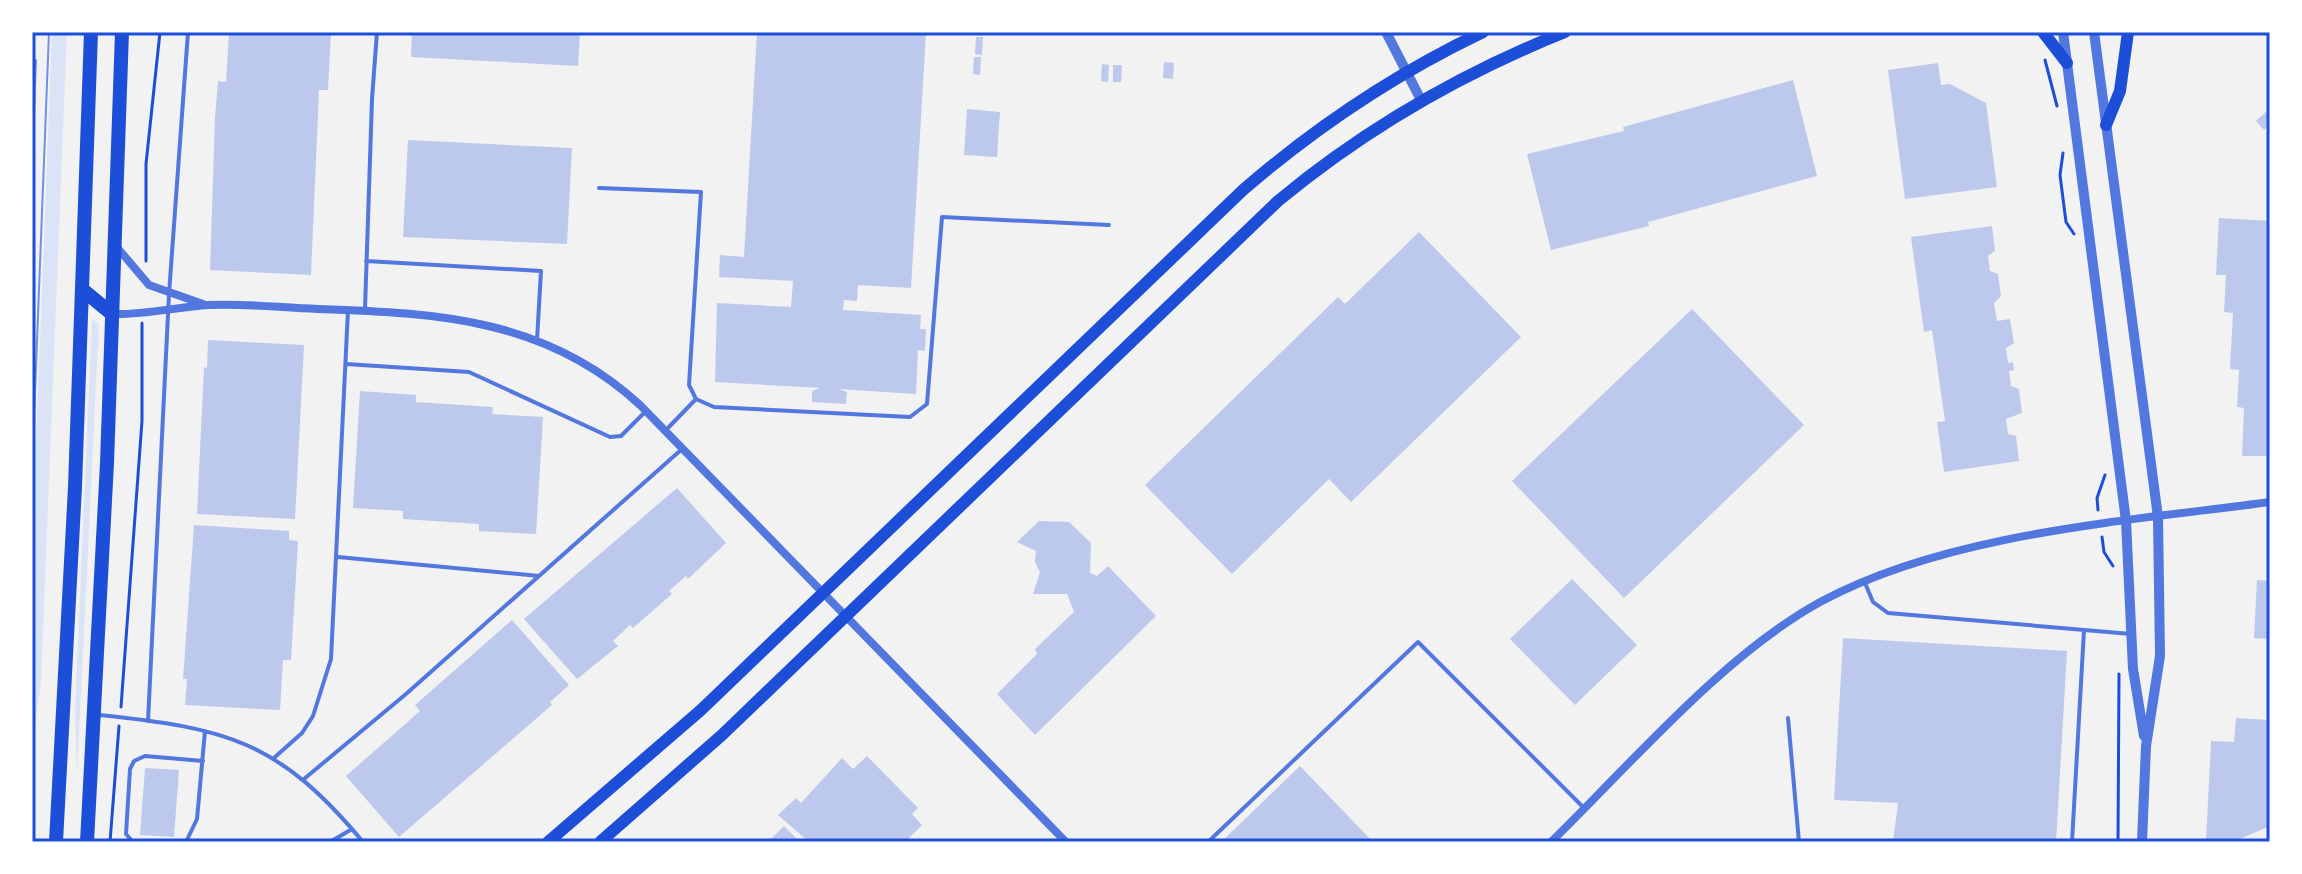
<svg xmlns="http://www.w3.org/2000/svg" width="2302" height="874" viewBox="0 0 2302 874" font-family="'Playfair Display',serif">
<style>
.green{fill:#dbe4f7}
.building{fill:#bdc9ec}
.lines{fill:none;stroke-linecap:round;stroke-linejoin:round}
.path{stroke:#1d4ed8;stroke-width:3}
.service{stroke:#5277de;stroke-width:4}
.minor{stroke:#5277de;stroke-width:8}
.tertiary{stroke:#5277de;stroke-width:10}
.secondary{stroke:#1d4ed8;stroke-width:12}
.primary{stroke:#1d4ed8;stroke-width:14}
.tram{stroke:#7290e2;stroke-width:2}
.neatline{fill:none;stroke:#1d4ed8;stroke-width:3}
</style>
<rect width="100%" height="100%" fill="#f2f2f2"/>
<path class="green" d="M52 32H67L41 681 32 748V547Z
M92 319 99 324 77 777 75 709Z"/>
<path class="building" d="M229 32H331L328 90H319L311 275 210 270 215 118 218 81 226 82Z
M412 32H580L578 66 411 57Z
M757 32H926L911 288 858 285 857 301 844 300 843 310 921 315 920 329H926L925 351 918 350 916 394 839 389 847 392 846 404 812 402V391L820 388 715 382 717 303 791 307 793 281 719 277 720 255 744 257Z
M976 37H983L982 55 975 54Z
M974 57H981L980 75 973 74Z
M1164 62 1174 63 1173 79 1163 78Z
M1938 63 1941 85 1950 84 1986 103 1997 187 1905 199 1888 70Z
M1102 64 1109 65 1108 82 1101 81Z
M1113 65H1122L1121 82H1113Z
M1793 80 1817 176 1648 222 1649 226 1551 250 1527 154 1624 131 1623 127Z
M2270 108V124L2264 130 2256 121Z
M967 109 1000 112 997 157 964 155Z
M408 140 572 148 567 244 403 237Z
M2219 218 2270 221V456H2242L2244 408 2237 407 2239 370 2230 369 2233 313 2224 312 2226 275H2216Z
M1992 226 1995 251 1988 256 1990 271 1998 274 2001 296 1994 303 1997 321 2010 319 2014 343 2006 348 2008 363 2013 362 2014 370 2009 371 2011 386 2019 389 2022 413 2006 419 2008 434 2016 436 2019 461 1944 472 1937 422 1945 421 1932 330 1924 332 1911 237Z
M1419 232 1521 337 1351 502 1329 479 1232 574 1145 485 1338 297 1345 304Z
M1692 309 1804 425 1624 598 1512 481Z
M208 340 304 345 295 519 197 514 204 367 207 368Z
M360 391 416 395V402L493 407 492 414 543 417 536 534 479 531V524L403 519V511L353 508Z
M677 488 726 543 688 579 686 576 669 591 672 594 633 628 630 625 613 641 618 646 577 679 524 619Z
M1039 521 1069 522 1091 543 1090 573 1097 576 1108 566 1156 616 1035 735 997 694 1037 654 1035 649 1074 612 1067 594H1033L1040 572 1035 562 1036 551 1017 542Z
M194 525 289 531V540L298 541 291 660H283L280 710 185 705 187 679H183Z
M1572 579 1637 645 1575 705 1510 639Z
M2257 580 2270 581V639L2254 638Z
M512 620 569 685 550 702 552 705 399 837 346 776 420 711 415 705Z
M1843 638 2067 651 2056 842H1893L1898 803 1834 800Z
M2236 718 2270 720V826L2233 842H2206L2211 741 2234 742Z
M867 756 918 808 912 814 922 825 908 839 911 842H809L778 815 796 798 801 803 842 758 853 769Z
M1300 766 1373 842H1221Z
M145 768 179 770 174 837 140 835Z
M784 826 800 842H768Z"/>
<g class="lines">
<path class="path" d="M2045 60 2057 106
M2063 153 2060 175 2066 222 2074 234
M146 261V164L160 32
M2098 510 2097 498 2105 475
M2102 537 2104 552 2113 566
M121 707 142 421V323
M110 842 119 726
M2118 842 2119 674"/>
<path class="service" d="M599 188 701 192 689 385 696 399 667 429
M366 261 541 271 537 340
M365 309 372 99 377 32
M346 364 469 372 610 437 621 436 646 411
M696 399 714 407 910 417 927 404 942 217 1109 225
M338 557 539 576
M1865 583 1873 602 1888 613 2131 634
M99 715C227 728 279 741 363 842
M1788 718 1799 842
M148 721 169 294 188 32
M275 757 302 733 313 716 331 659 348 310
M304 779 406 694 682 449
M133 842 126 834 130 769 134 761 145 756 203 761
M186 842 197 819 205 731
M330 842 352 829
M1208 842 1418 642 1584 808
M2072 842 2084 630"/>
<path class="minor" d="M115 245 149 285 203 304
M112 314C146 315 176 307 209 305 245 303 282 308 318 309 439 313 547 319 640 405L1066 842
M1551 842C1631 764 1724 654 1822 601 1949 533 2128 521 2270 502"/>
<path class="tertiary" d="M1386 32 1421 100
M2063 32 2126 521 2133 669 2144 736
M2094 32 2158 517 2160 656 2146 746 2142 842"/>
<path class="secondary" d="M2043 32 2067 63
M2106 125 2120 91 2128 32
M548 842 701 710 1243 190C1317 126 1395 74 1483 32
M600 842 722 735 1278 201C1365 129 1460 74 1565 32"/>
<path class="primary" d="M83 290 112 314
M56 842 75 487 91 32
M87 842 107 463 122 32"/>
<path class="tram" d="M32 163 36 60
M32 470 49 32"/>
</g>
<rect width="2302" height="874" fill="none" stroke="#ffffff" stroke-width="68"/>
<rect x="34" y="34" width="2234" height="806" class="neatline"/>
</svg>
